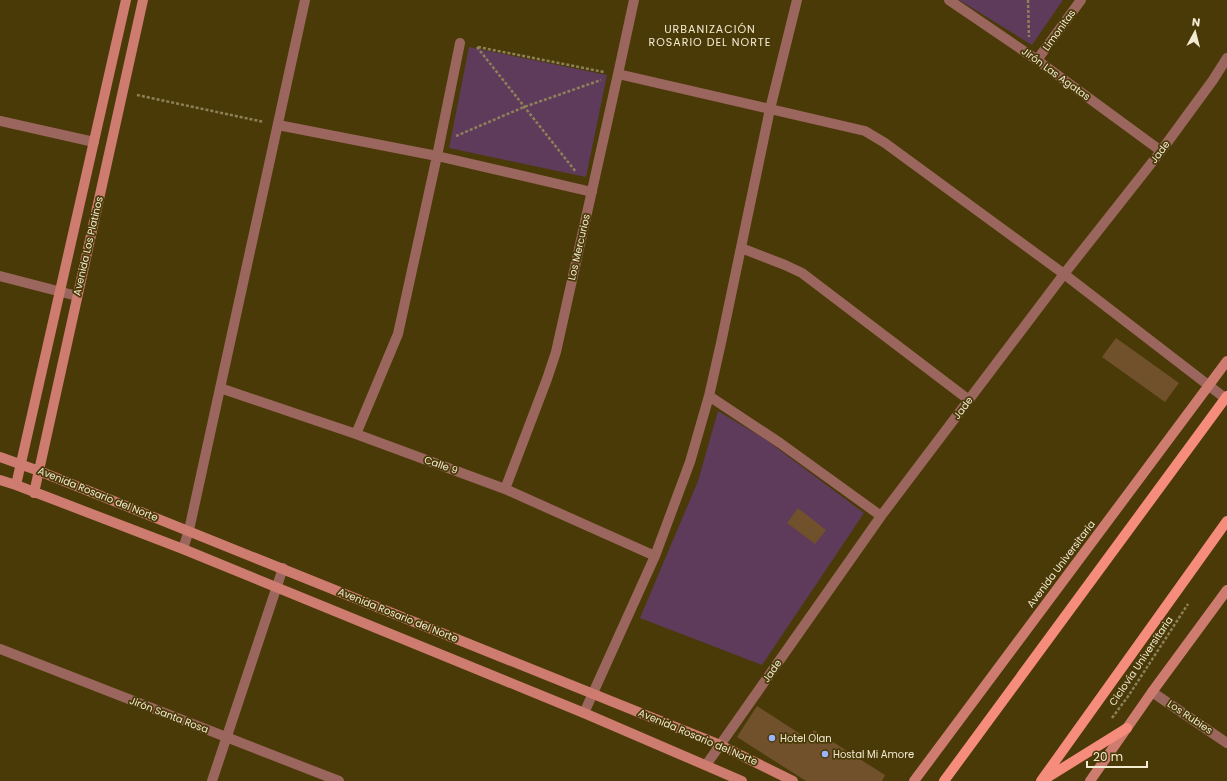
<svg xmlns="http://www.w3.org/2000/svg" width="1227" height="781" viewBox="0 0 1227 781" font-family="Poppins,sans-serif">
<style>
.green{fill:#5e3a5b}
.building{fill:#70512c}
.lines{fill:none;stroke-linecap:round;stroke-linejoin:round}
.path{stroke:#8e815a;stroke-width:2.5;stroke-dasharray:3 2;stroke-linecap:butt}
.street{stroke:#9b665e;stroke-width:10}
.secondary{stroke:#ce7c6f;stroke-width:10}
.primary{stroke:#f68c7c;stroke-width:10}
.poi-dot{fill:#9cb4fd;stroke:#4a3a08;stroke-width:1.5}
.labels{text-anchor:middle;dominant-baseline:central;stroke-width:3.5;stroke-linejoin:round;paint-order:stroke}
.street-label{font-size:10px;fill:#f3ead2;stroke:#4a3a08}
.poi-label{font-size:10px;fill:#f3ead2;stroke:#4a3a08;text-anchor:start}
.neighbourhood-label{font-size:11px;letter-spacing:1px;fill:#f3ead2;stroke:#4a3a08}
</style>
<rect width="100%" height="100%" fill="#4a3a08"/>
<path class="green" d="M959 0H1063L1032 45Z
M469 47 607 75 586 177 449 148Z
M718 411 765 439 864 513 762 665 640 618 698 481Z"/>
<path class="building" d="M1116 338 1179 383 1165 402 1102 357Z
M798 508 826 530 815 544 787 523Z
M757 706 808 739 814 730 885 775 882 781H806L737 737Z"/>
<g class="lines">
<path class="path" d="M1028 0 1029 37
M477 47 576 172
M478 47 604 72
M137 95 264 122
M456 136 524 107 601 80
M1112 718 1129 695 1188 604"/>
<path class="street" d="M949 0 1037 60 1161 151
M1037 60 1081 0
M618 74 865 131 885 143 1064 274 1225 398
M0 121 94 142
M278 125 437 156 592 192
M741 248 785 265 802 273 969 400
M0 276 77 296
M220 388 356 434 505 489 655 556
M709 396 780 443 881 516
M356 434 398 334 437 156 460 43
M505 489 547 379 556 352 618 74 634 0
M183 549 189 530 305 0
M0 649 339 781
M1152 692 1227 743
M584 713 655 556 690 462 709 396 721 343 770 109 797 0
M706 765 881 516 1064 274 1161 151 1213 80 1227 58
M212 781 283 568"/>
<path class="secondary" d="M0 457 39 471 720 745 793 781
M0 480 16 485 183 549 584 713 742 781
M16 485 126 0
M34 493 143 0
M914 781 1227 361
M1090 781 1152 692 1227 590"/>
<path class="primary" d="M1045 779 1127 728
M944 781 1227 396
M1041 781 1227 521"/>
</g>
<g class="poi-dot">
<circle cx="772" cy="738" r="4"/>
<circle cx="825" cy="754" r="4"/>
</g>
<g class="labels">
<g class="street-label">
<text transform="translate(1059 30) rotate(-54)">Limonitas</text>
<text transform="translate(1056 74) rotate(36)">Jirón Las Agatas</text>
<text transform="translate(1160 152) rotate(-53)">Jade</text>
<text transform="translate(88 246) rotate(-77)">Avenida Los Platinos</text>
<text transform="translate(579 247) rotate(-77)">Los Mercurios</text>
<text transform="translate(963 408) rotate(-53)">Jade</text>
<text transform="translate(441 465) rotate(20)">Calle 9</text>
<text transform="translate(98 494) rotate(22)">Avenida Rosario del Norte</text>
<text transform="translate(1061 564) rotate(-53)">Avenida Universitaria</text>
<text transform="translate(398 615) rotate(22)">Avenida Rosario del Norte</text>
<text transform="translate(1141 661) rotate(-56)">Ciclovía Universitaria</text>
<text transform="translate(772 671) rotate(-55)">Jade</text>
<text transform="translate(169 715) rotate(21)">Jirón Santa Rosa</text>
<text transform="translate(1190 717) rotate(34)">Los Rubies</text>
<text transform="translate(698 737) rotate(23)">Avenida Rosario del Norte</text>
</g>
<g class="poi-label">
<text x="780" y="738">Hotel Olan</text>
<text x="833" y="754">Hostal Mi Amore</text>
</g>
<g class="neighbourhood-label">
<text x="710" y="29">URBANIZACIÓN<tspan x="710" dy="13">ROSARIO DEL NORTE</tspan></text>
</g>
</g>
<g transform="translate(1195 32) rotate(7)" stroke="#4a3a08" stroke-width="3" paint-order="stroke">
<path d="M0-3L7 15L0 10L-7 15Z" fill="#f3ead2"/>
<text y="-6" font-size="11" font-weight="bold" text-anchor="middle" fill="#f3ead2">N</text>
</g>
<path d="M1087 761v6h60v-6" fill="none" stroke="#f3ead2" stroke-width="2"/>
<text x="1093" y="761" font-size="12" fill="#f3ead2" stroke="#4a3a08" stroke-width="3" paint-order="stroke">20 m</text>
</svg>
